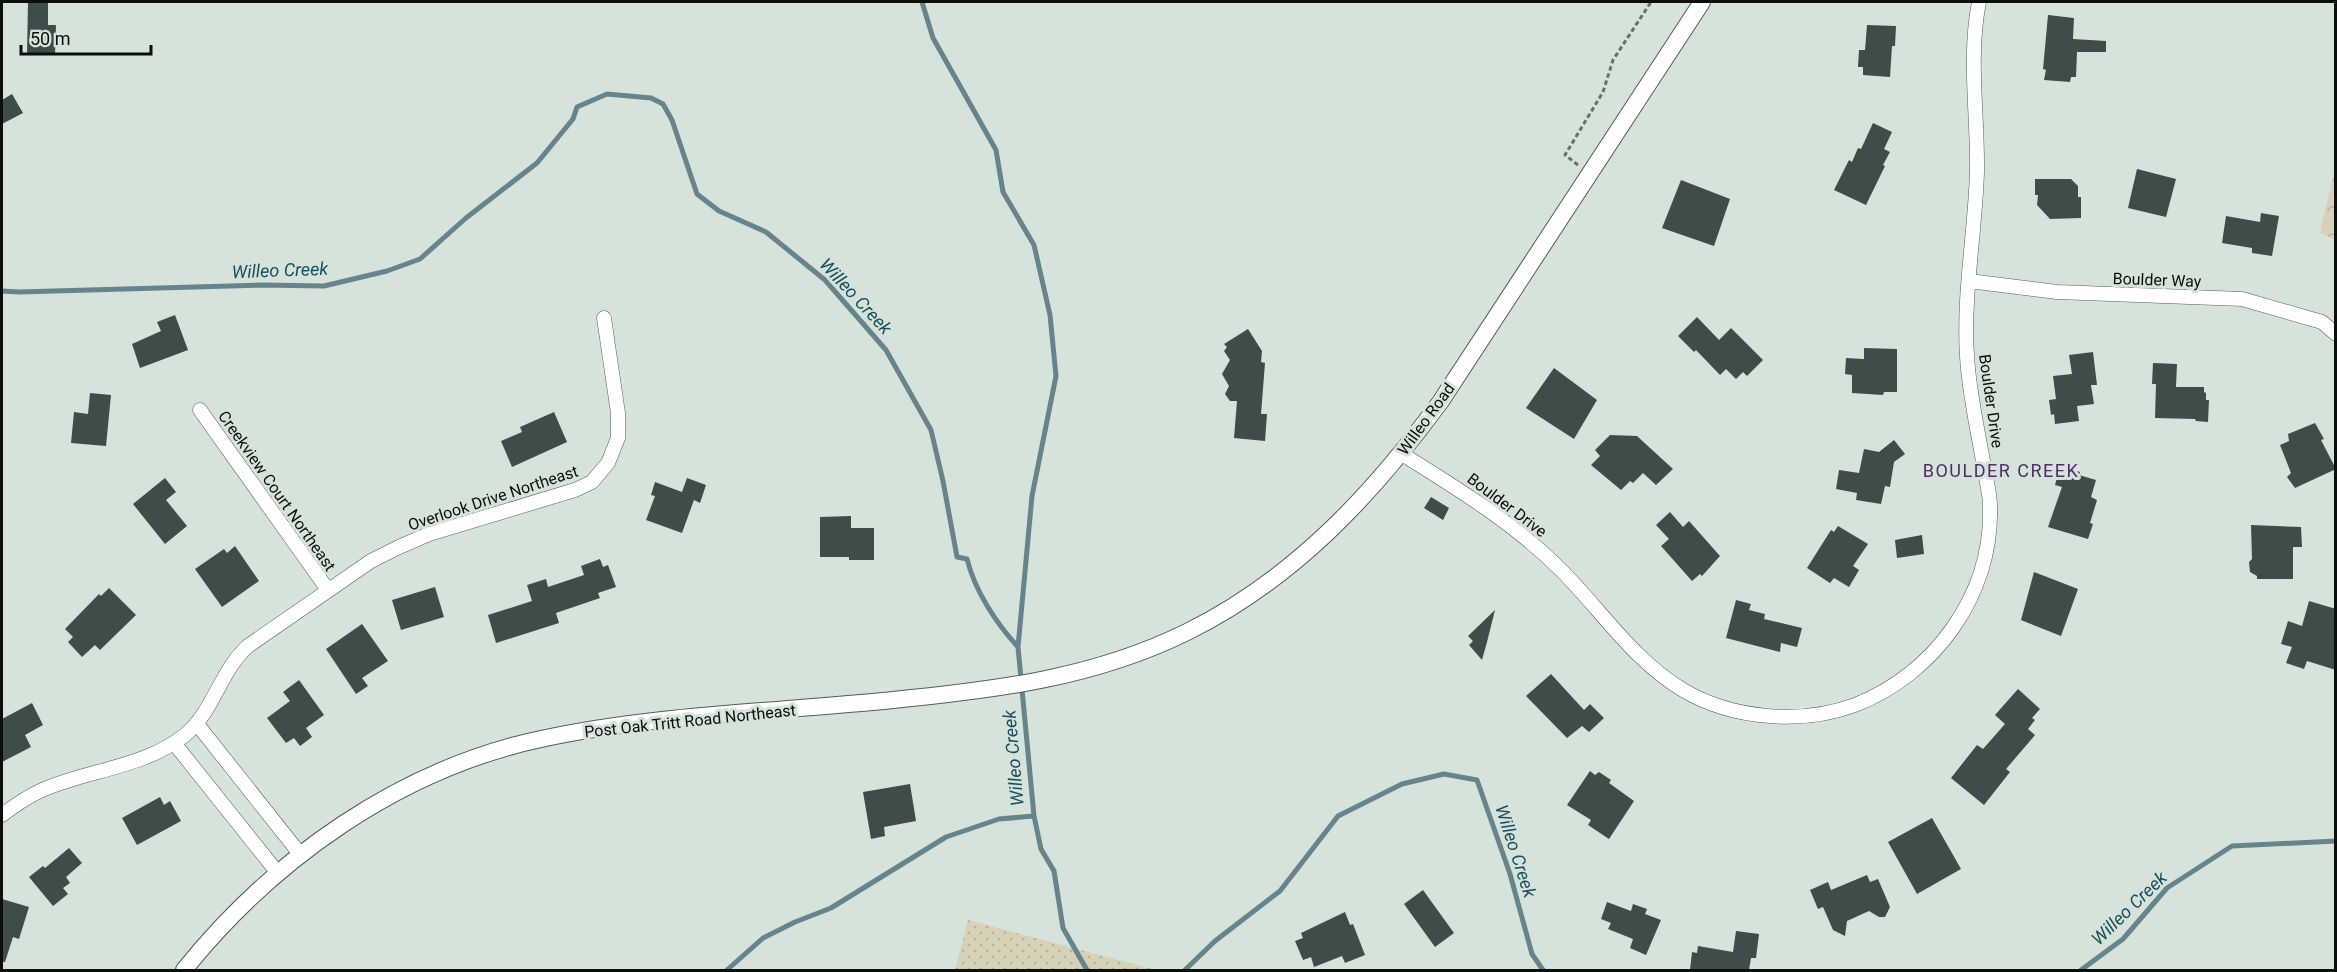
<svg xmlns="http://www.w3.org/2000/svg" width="2337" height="972" viewBox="0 0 2337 972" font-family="Roboto,sans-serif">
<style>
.forest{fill:url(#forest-crowns)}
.park{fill:url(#park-dots)}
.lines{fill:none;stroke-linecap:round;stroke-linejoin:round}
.stream{stroke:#66848b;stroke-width:5}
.building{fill:#3e4c4a}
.minor-casing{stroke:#525d56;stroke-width:15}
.tertiary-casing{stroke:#525d56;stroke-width:18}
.path{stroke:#67706a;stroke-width:3;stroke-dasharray:4.5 3;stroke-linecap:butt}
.minor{stroke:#fff;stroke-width:14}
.tertiary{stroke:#fff;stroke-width:16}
.labels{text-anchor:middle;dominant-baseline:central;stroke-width:6;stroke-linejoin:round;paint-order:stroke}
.street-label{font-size:16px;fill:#0b0f0c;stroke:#d6e3da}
.water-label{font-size:18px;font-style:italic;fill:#17505d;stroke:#d6e3da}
.neighbourhood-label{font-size:18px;letter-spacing:1.5px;fill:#4c2f69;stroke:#d6e3da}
</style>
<defs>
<pattern id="forest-crowns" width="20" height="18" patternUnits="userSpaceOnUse" patternTransform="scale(1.5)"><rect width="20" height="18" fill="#d7d1b7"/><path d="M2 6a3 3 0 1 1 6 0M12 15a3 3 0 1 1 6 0" fill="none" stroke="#b7b29c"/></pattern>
<pattern id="park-dots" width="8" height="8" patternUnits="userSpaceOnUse" patternTransform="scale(1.5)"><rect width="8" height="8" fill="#d7d1b7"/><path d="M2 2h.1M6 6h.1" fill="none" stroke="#b7b29c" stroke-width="1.8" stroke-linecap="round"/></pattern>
</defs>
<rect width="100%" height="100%" fill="#d6e3da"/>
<path class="forest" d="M2335 168V240L2320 233Z"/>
<path class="park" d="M968 920 1156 970H955Z"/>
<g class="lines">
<path class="stream" d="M922 2 933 38 996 150 1003 192 1034 245 1050 315 1056 376 1032 496 1018 647
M2 291 19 292 264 285 324 286 387 271 420 259 466 218 537 163 573 119 577 107 607 94 651 98 663 104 672 120 697 194 719 211 766 232 825 280 886 350 931 430 943 481 957 557 967 559C975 591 996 623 1018 647L1034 816 1041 849 1054 871 1063 928 1087 970
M727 970 763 938 795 922 831 908 946 837 999 819 1034 816
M1185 970 1215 941 1280 891 1338 816 1402 784 1444 774 1477 780 1510 874 1532 954 1543 970
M2081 970 2123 939 2167 888 2232 846 2336 841"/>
</g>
<path class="building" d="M28 2H48V25H56L55 55 27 54Z
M2048 15 2074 18 2073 39 2106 41V52H2077L2076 77H2071L2070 82 2044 80 2046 70 2043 69Z
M1867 25 1896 26 1895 46H1892L1890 77 1863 75V67H1858L1859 50H1865Z
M12 94 23 113 2 124V100Z
M1873 123 1892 132 1884 149 1890 152 1883 165 1885 166 1866 205 1834 190 1849 160 1852 162 1858 148 1861 149Z
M2137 169 2176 179 2166 217 2128 208Z
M2035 179H2071L2078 186V197H2081V218L2050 219 2037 205 2038 195H2035Z
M1681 180 1730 199 1714 246 1662 228Z
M2261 213 2279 216 2272 256 2252 253V248L2222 243 2226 216 2260 222Z
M175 315 188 350 140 368 132 344 161 331 157 322Z
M1697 317 1719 340 1731 328 1763 360 1747 376 1743 372 1736 379 1726 369 1720 375 1696 350 1694 352 1678 336Z
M1248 329 1262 351 1261 362 1265 363 1261 414H1267L1265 441 1234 438 1237 401H1230L1225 394 1229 386 1222 374 1230 360 1224 351 1227 347 1224 344Z
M1864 348 1897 349V392H1884L1883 395 1852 393V375L1845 374 1846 358 1864 359Z
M2093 352 2097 385H2091L2094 404 2077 406 2079 421 2055 424 2054 414 2051 415 2049 400 2056 399 2053 376 2072 374 2069 355Z
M2153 363 2177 364 2176 387H2204V392L2206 393V400H2209L2208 422 2196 421 2195 419 2155 418 2156 384H2152Z
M1554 368 1597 400 1574 439 1526 408Z
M90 393 111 395 106 446 71 443 74 412 88 414Z
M554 412 567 442 512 467 501 441 522 432 520 427Z
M2315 423 2324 439 2321 440 2336 469 2295 488 2287 477 2291 473 2280 445 2289 441 2288 434Z
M1610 435 1637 436 1673 469 1656 485 1643 473 1633 483 1630 481 1621 490 1591 465 1600 456 1595 450Z
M1894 440 1905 454 1894 462 1890 487 1885 486 1881 504 1856 500 1857 493 1836 489 1839 470 1859 473 1864 449 1879 452Z
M2060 466 2080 472 2079 475 2096 480 2091 497 2097 500 2090 523 2093 524 2088 539 2048 527 2062 487 2055 485Z
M165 478 176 492 166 500 187 526 165 544 133 504Z
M687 478 706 485 700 503 694 500 682 533 646 520 655 496 651 495 655 482 682 492Z
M1431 497 1449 508 1443 520 1424 508Z
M1670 512 1683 527 1689 521 1720 556 1702 576 1700 574 1692 581 1661 546 1669 539 1656 525Z
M851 516V528H874V560H849V557H820V517Z
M2251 525 2301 527 2302 547H2293V579H2257V576L2250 572 2249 562 2252 559Z
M1838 526 1868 544 1853 566 1859 570 1849 587 1834 578 1830 583 1807 568 1831 530 1834 532Z
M1922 535 1924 554 1897 558 1895 540Z
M235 546 259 581 222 607 195 569 224 549 227 553Z
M600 559 603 567 608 565 616 587 598 593 600 598 556 613 559 623 496 643 488 615 532 601 527 585 546 579 548 587 584 575 581 566Z
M2034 572 2078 589 2061 636 2021 620Z
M435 587 444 617 401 630 392 600Z
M109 588 136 615 100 650 95 645 82 657 68 642 73 637 65 629 99 594 101 596Z
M1736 600 1751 604 1749 610 1765 614 1764 619 1802 628 1797 647 1781 643 1780 652 1726 638Z
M2309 601 2336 609V670L2307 661 2304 669 2286 663 2292 647 2281 644 2288 621 2302 626Z
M1495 610 1487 642 1482 660 1469 645 1473 641 1468 636Z
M362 624 388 661 362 678 368 686 356 694 326 649Z
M1551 674 1584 710 1590 704 1604 718 1589 732 1582 726 1567 738 1526 696Z
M299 680 324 715 306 728 312 737 300 746 294 738 286 743 267 718 290 701 283 692Z
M2018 689 2040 709 2032 718 2035 720 2028 729 2035 735 2006 769 2010 772 1984 805 1951 778 1977 745 1983 749 2005 724 1995 715Z
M32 703 43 725 25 735 31 747 2 762V719Z
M1590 771 1595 775 1599 772 1611 780 1609 783 1634 801 1609 839 1588 825 1591 820 1567 805Z
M910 784 916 821 884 827 885 836 871 839 863 792Z
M160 797 164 805 170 801 181 821 137 845 122 818Z
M1932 818 1961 869 1917 894 1888 842Z
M69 848 82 863 66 877 70 883 63 888 68 894 53 906 29 877 43 866 45 868Z
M1867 875 1870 882 1878 879 1890 907 1885 917H1879L1869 911 1847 921 1845 936 1833 930 1823 907 1818 909 1810 890 1828 882 1831 890Z
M1423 890 1454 933 1435 947 1404 904Z
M2 899 29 907 19 939 13 937 5 962H2Z
M1607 902 1631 911 1633 904 1647 909 1645 914 1661 920 1646 955 1630 948 1633 939 1608 929 1611 923 1601 919Z
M1345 912 1350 925 1353 924 1365 955 1345 963 1342 956 1314 967 1311 957 1303 960 1295 941 1303 938 1301 933Z
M1736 931 1759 934 1756 958H1751L1749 970H1690L1692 952 1697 953 1698 946 1733 952Z"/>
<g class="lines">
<defs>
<path id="minor" d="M1969 281 2057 292 2242 299 2322 322 2336 334
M200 410 328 590
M1402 454C1458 489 1514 523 1561 570 1601 610 1634 661 1683 690 1732 719 1801 725 1855 705 1935 674 1993 594 1990 506 1990 493 1986 480 1984 467 1978 431 1969 393 1967 356 1963 295 1975 234 1977 172 1978 116 1968 58 1979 2
M197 724 300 854
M174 743 277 872
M2 815C14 806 27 797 40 791 86 770 144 768 185 735 214 711 220 671 248 646L371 561 399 547 429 534 575 490 592 482 608 463 618 438V413L604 318"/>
<path id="tertiary" d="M184 970C273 859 400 769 541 739 656 714 776 712 893 700 995 690 1094 678 1187 632 1294 579 1372 495 1441 401L1702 2"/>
</defs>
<use href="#minor" class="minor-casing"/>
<use href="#tertiary" class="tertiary-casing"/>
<path class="path" d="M1578 165 1565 155 1603 92 1613 60 1651 2"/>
<use href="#minor" class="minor"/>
<use href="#tertiary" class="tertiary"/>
</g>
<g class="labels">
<g class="street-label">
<text transform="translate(2157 280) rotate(2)">Boulder Way</text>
<text transform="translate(1991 401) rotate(82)">Boulder Drive</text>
<text transform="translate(1426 419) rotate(-54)">Willeo Road</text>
<text transform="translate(277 491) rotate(55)">Creekview Court Northeast</text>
<text transform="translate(493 498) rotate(-18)">Overlook Drive Northeast</text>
<text transform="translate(1507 505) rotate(37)">Boulder Drive</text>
<text transform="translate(690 721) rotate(-6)">Post Oak Tritt Road Northeast</text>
</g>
<g class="water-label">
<text transform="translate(280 270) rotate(-2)">Willeo Creek</text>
<text transform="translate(856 296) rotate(47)">Willeo Creek</text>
<text transform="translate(1013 758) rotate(-95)">Willeo Creek</text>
<text transform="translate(1516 851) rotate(72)">Willeo Creek</text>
<text transform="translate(2129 908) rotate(-44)">Willeo Creek</text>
</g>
<g class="neighbourhood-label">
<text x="2001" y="470">BOULDER CREEK</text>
</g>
</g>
<rect width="2337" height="972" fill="none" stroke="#0b0f0c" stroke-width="6"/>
<path d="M21 45v9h130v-9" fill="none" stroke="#0b0f0c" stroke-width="3"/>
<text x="30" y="45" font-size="18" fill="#0b0f0c" stroke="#d6e3da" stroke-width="4.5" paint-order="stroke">50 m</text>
</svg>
